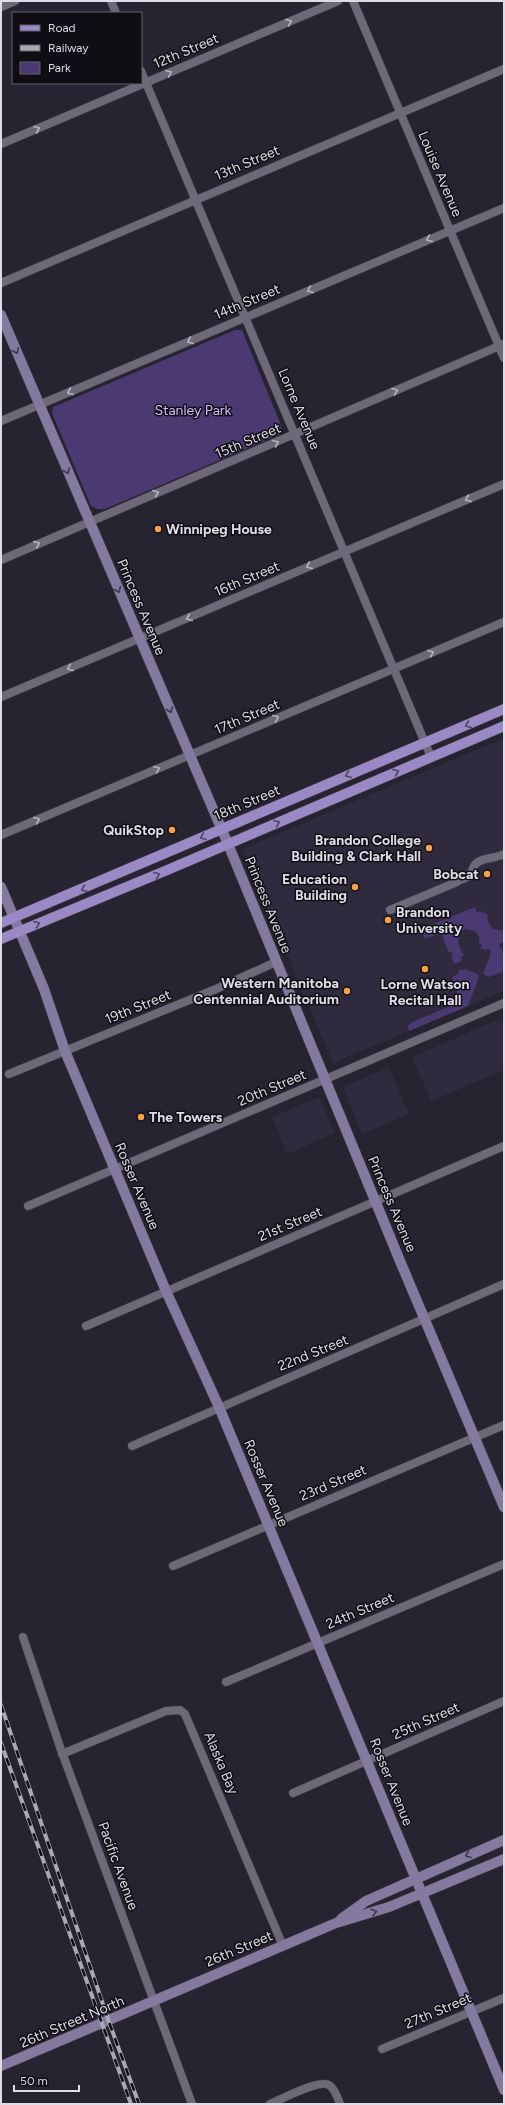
<svg xmlns="http://www.w3.org/2000/svg" width="505" height="2105" viewBox="0 0 505 2105" font-family="Figtree,sans-serif">
<style>
.built{fill:#2f2a3d}
.green{fill:#4b3972}
.lines{fill:none;stroke-linecap:round;stroke-linejoin:round}
.street-casing{stroke:#413f49;stroke-width:9}
.secondary-casing{stroke:#413f49;stroke-width:11}
.primary-casing{stroke:#413f49;stroke-width:11}
.street{stroke:#6d6978;stroke-width:8}
.secondary{stroke:#84799e;stroke-width:10}
.primary{stroke:#9a89c4;stroke-width:10}
.rail-casing{stroke:#aaa8b2;stroke-width:4}
.rail{stroke:#100e14;stroke-width:2.5;stroke-dasharray:8;stroke-linecap:butt}
.oneway{stroke:#b6b4bf}
.oneway2{stroke:#3e394b}
.oneway3{stroke:#4e4563}
.poi-dot{fill:#f8a14a;stroke:#100e14;stroke-width:1.5}
.labels{text-anchor:middle;dominant-baseline:central;stroke-width:3;stroke-linejoin:round;paint-order:stroke}
.street-label{font-size:14px;fill:#dedce5;stroke:#100e14}
.park-label{font-size:14px;fill:#d0c0ff;stroke:#100e14}
.poi-label{font-size:14px;font-weight:bold;fill:#dedce5;stroke:#100e14;text-anchor:end}
</style>
<rect width="100%" height="100%" fill="#272431"/>
<path class="built" d="M504 738V991L333 1063 243 849Z
M504 1017V1070L431 1101 412 1057Z
M389 1067 409 1114 362 1134 343 1087Z
M319 1097 335 1133 287 1154 272 1117Z"/>
<path class="green" d="M235 330H242L281 425V431L278 435 105 509H97L91 506 52 413 53 407Z
M475 907 477 913 480 911 487 914 488 922 493 929 504 931V942L499 944 504 955V971L489 977 483 974 491 953 489 949 485 950 480 948 482 945 479 943V937L475 931 465 929 459 934 458 943 464 956 461 957 462 961 454 964 451 957 453 953 448 951 441 933 425 939 421 929Z
M465 969 477 974 479 977 468 1006 409 1031 408 1026 410 1023 460 1002 452 977 458 974 459 970Z"/>
<g class="lines">
<defs>
<path id="street" d="M111 1 116 13
M353 1 504 358
M1 7 15 1
M141 71 431 757
M1 144 338 1
M1 283 504 69
M1 421 504 208
M1 560 504 344
M1 697 504 484
M1 835 504 622
M460 880 471 876C473 855 490 861 504 854
M390 910 457 882
M9 1074 216 989 276 962
M28 1206 504 1003
M86 1326 504 1146
M132 1446 504 1284
M173 1566 504 1425
M23 1637 60 1747 192 2104
M226 1682 504 1564
M62 1754 166 1711 180 1710 185 1714 283 1946
M293 1793 504 1701
M382 2049 504 1998
M270 2104C282 2099 319 2079 329 2085 335 2089 338 2098 340 2104"/>
<path id="secondary" d="M1 315 228 844 400 1261 504 1507
M1 887 44 989 65 1051 166 1291 219 1407 504 2090
M341 1919 366 1901 504 1840
M1 2066 336 1923 389 1907 504 1859"/>
<path id="primary" d="M1 923 504 709
M1 939 165 871 504 726"/>
</defs>
<use href="#street" class="street-casing"/>
<use href="#secondary" class="secondary-casing"/>
<use href="#primary" class="primary-casing"/>
<use href="#street" class="street"/>
<use href="#secondary" class="secondary"/>
<use href="#primary" class="primary"/>
<defs>
<path id="rail" d="M1 1705 109 2022 139 2104
M1 1743 131 2104"/>
</defs>
<use href="#rail" class="rail-casing"/>
<use href="#rail" class="rail"/>
</g>
<defs><path id="oneway-chevron" d="M-2-3.5L2.5 0L-2 3.5" fill="none" stroke-width="1.6" stroke-linecap="round" stroke-linejoin="round"/></defs>
<g class="oneway">
<use href="#oneway-chevron" transform="translate(289 22) rotate(-23)"/>
<use href="#oneway-chevron" transform="translate(169 73) rotate(-23)"/>
<use href="#oneway-chevron" transform="translate(37 129) rotate(-23)"/>
<use href="#oneway-chevron" transform="translate(429 239) rotate(157)"/>
<use href="#oneway-chevron" transform="translate(310 290) rotate(157)"/>
<use href="#oneway-chevron" transform="translate(190 341) rotate(157)"/>
<use href="#oneway-chevron" transform="translate(395 391) rotate(-23)"/>
<use href="#oneway-chevron" transform="translate(70 392) rotate(157)"/>
<use href="#oneway-chevron" transform="translate(276 443) rotate(-23)"/>
<use href="#oneway-chevron" transform="translate(156 493) rotate(-23)"/>
<use href="#oneway-chevron" transform="translate(468 499) rotate(157)"/>
<use href="#oneway-chevron" transform="translate(37 544) rotate(-24)"/>
<use href="#oneway-chevron" transform="translate(309 566) rotate(157)"/>
<use href="#oneway-chevron" transform="translate(189 618) rotate(157)"/>
<use href="#oneway-chevron" transform="translate(431 653) rotate(-23)"/>
<use href="#oneway-chevron" transform="translate(70 668) rotate(157)"/>
<use href="#oneway-chevron" transform="translate(276 718) rotate(-23)"/>
<use href="#oneway-chevron" transform="translate(157 769) rotate(-23)"/>
<use href="#oneway-chevron" transform="translate(37 820) rotate(-23)"/>
</g>
<g class="oneway2">
<use href="#oneway-chevron" transform="translate(16 351) rotate(67)"/>
<use href="#oneway-chevron" transform="translate(67 471) rotate(67)"/>
<use href="#oneway-chevron" transform="translate(118 590) rotate(67)"/>
<use href="#oneway-chevron" transform="translate(170 710) rotate(67)"/>
<use href="#oneway-chevron" transform="translate(468 1855) rotate(157)"/>
<use href="#oneway-chevron" transform="translate(374 1912) rotate(-16)"/>
</g>
<g class="oneway3">
<use href="#oneway-chevron" transform="translate(468 725) rotate(157)"/>
<use href="#oneway-chevron" transform="translate(396 772) rotate(-23)"/>
<use href="#oneway-chevron" transform="translate(348 775) rotate(157)"/>
<use href="#oneway-chevron" transform="translate(277 823) rotate(-23)"/>
<use href="#oneway-chevron" transform="translate(203 837) rotate(157)"/>
<use href="#oneway-chevron" transform="translate(157 875) rotate(-22)"/>
<use href="#oneway-chevron" transform="translate(84 889) rotate(157)"/>
<use href="#oneway-chevron" transform="translate(37 924) rotate(-22)"/>
</g>
<g class="poi-dot">
<circle cx="158" cy="529" r="4"/>
<circle cx="172" cy="830" r="4"/>
<circle cx="429" cy="848" r="4"/>
<circle cx="487" cy="874" r="4"/>
<circle cx="355" cy="887" r="4"/>
<circle cx="388" cy="920" r="4"/>
<circle cx="425" cy="969" r="4"/>
<circle cx="347" cy="991" r="4"/>
<circle cx="141" cy="1117" r="4"/>
</g>
<g class="labels">
<g class="street-label">
<text transform="translate(186 51) rotate(-23)">12th Street</text>
<text transform="translate(247 163) rotate(-23)">13th Street</text>
<text transform="translate(440 174) rotate(67)">Louise Avenue</text>
<text transform="translate(247 302) rotate(-23)">14th Street</text>
<text transform="translate(299 409) rotate(67)">Lorne Avenue</text>
<text transform="translate(248 441) rotate(-23)">15th Street</text>
<text transform="translate(247 579) rotate(-23)">16th Street</text>
<text transform="translate(141 607) rotate(67)">Princess Avenue</text>
<text transform="translate(247 717) rotate(-23)">17th Street</text>
<text transform="translate(247 803) rotate(-23)">18th Street</text>
<text transform="translate(268 905) rotate(68)">Princess Avenue</text>
<text transform="translate(138 1007) rotate(-22)">19th Street</text>
<text transform="translate(272 1088) rotate(-23)">20th Street</text>
<text transform="translate(137 1186) rotate(67)">Rosser Avenue</text>
<text transform="translate(392 1204) rotate(67)">Princess Avenue</text>
<text transform="translate(290 1224) rotate(-23)">21st Street</text>
<text transform="translate(313 1353) rotate(-22)">22nd Street</text>
<text transform="translate(266 1483) rotate(67)">Rosser Avenue</text>
<text transform="translate(333 1483) rotate(-23)">23rd Street</text>
<text transform="translate(360 1611) rotate(-23)">24th Street</text>
<text transform="translate(426 1721) rotate(-24)">25th Street</text>
<text transform="translate(221 1763) rotate(67)">Alaska Bay</text>
<text transform="translate(391 1782) rotate(68)">Rosser Avenue</text>
<text transform="translate(118 1866) rotate(70)">Pacific Avenue</text>
<text transform="translate(239 1949) rotate(-23)">26th Street</text>
<text transform="translate(438 2011) rotate(-23)">27th Street</text>
<text transform="translate(72 2022) rotate(-23)">26th Street North</text>
</g>
<g class="park-label">
<text x="193" y="410">Stanley Park</text>
</g>
<g class="poi-label">
<text x="166" y="529" text-anchor="start">Winnipeg House</text>
<text x="164" y="830">QuikStop</text>
<text x="421" y="840">Brandon College<tspan x="421" dy="16">Building &amp; Clark Hall</tspan></text>
<text x="479" y="874">Bobcat</text>
<text x="347" y="879">Education<tspan x="347" dy="16">Building</tspan></text>
<text x="396" y="912" text-anchor="start">Brandon<tspan x="396" dy="16">University</tspan></text>
<text x="339" y="983">Western Manitoba<tspan x="339" dy="16">Centennial Auditorium</tspan></text>
<text x="425" y="984" text-anchor="middle">Lorne Watson<tspan x="425" dy="16">Recital Hall</tspan></text>
<text x="149" y="1117" text-anchor="start">The Towers</text>
</g>
</g>
<rect width="505" height="2105" fill="none" stroke="#dedce5" stroke-width="4"/>
<rect x="12" y="12" width="130" height="72" fill="#100e14" stroke="#626068"/>
<rect x="20" y="25" width="20" height="6" fill="#9a89c4" stroke="#626068"/>
<text x="48" y="32" font-size="12" fill="#dedce5">Road</text>
<rect x="20" y="45" width="20" height="6" fill="#aaa8b2" stroke="#626068"/>
<text x="48" y="52" font-size="12" fill="#dedce5">Railway</text>
<rect x="20" y="62" width="20" height="12" fill="#4b3972" stroke="#626068"/>
<text x="48" y="72" font-size="12" fill="#dedce5">Park</text>
<path d="M14 2085v6h65v-6" fill="none" stroke="#dedce5" stroke-width="2"/>
<text x="20" y="2085" font-size="12" fill="#dedce5" stroke="#100e14" stroke-width="3" paint-order="stroke">50 m</text>
</svg>
